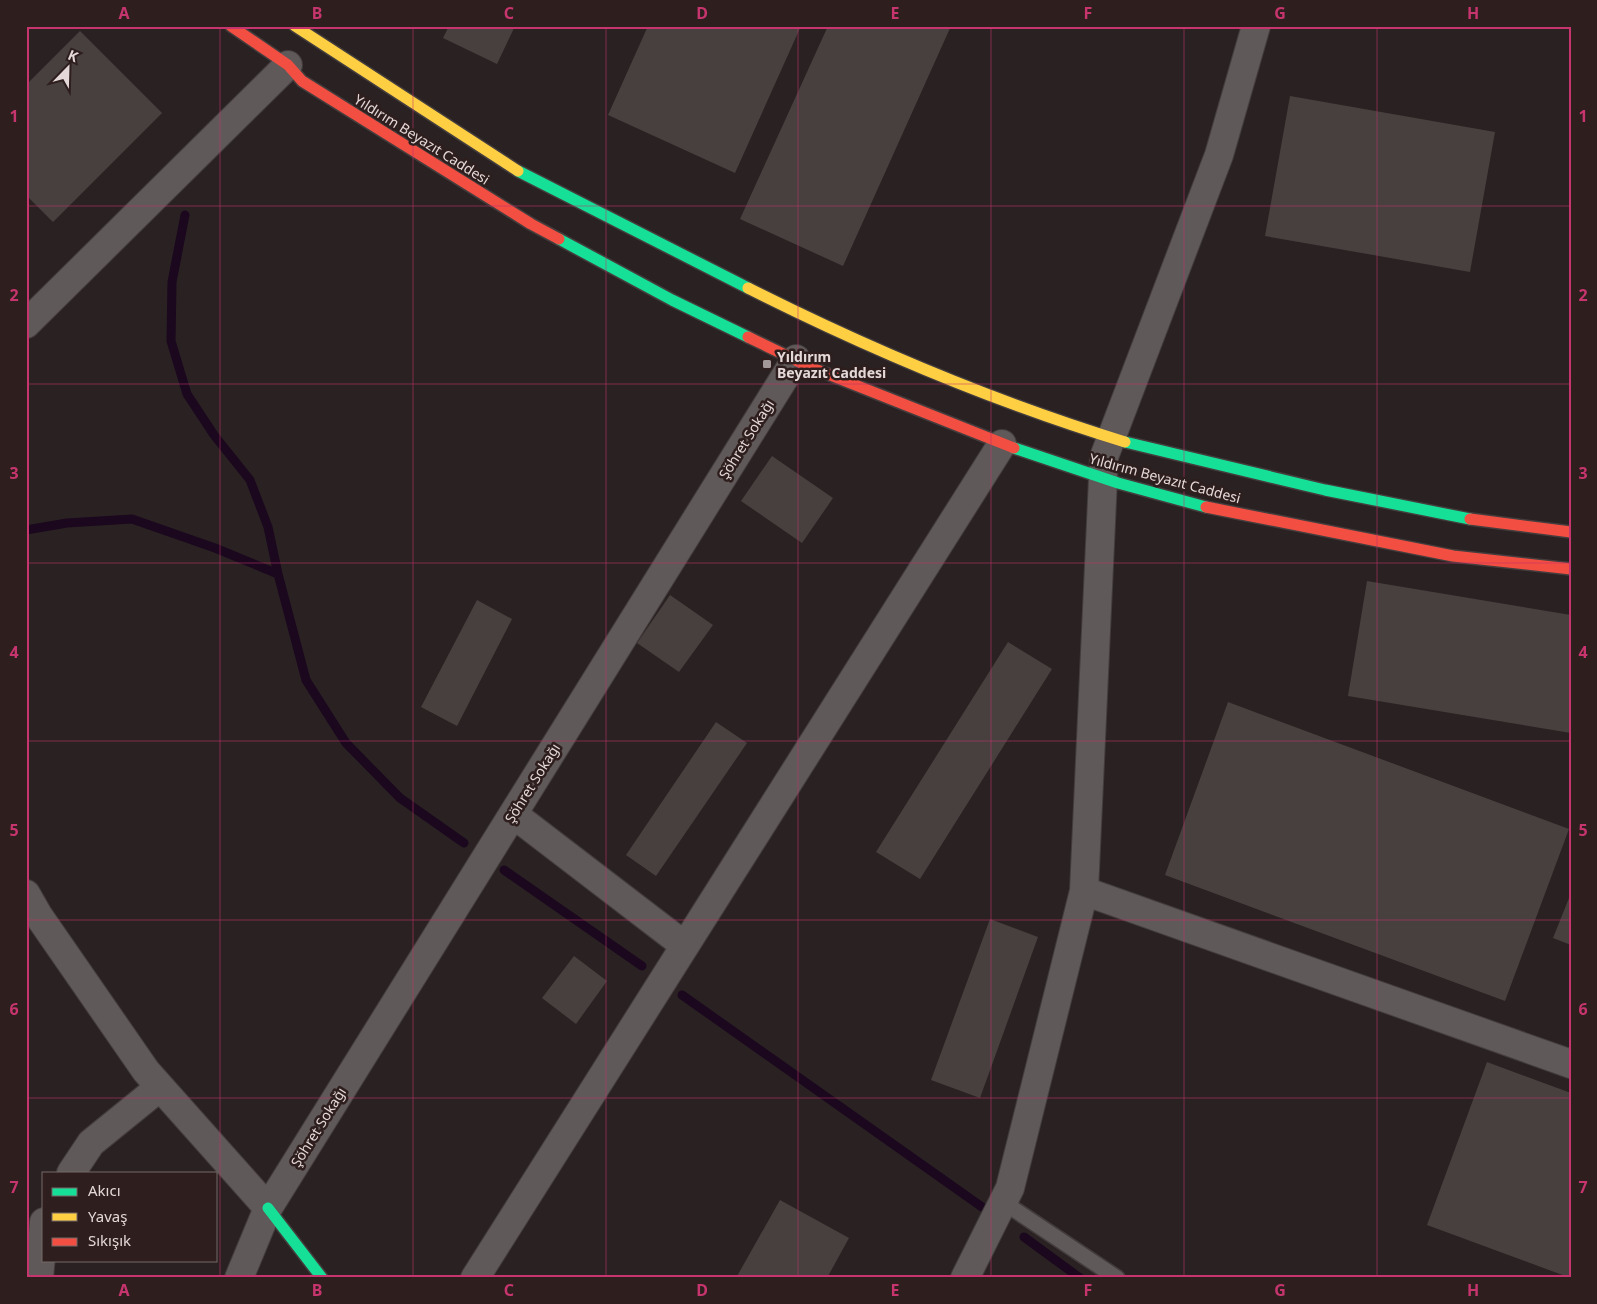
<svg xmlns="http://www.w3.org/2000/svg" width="1597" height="1304" viewBox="0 0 1597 1304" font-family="'Noto Sans',sans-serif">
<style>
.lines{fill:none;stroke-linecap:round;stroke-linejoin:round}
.stream{stroke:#1b071e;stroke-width:9}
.building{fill:#47403f}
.lane-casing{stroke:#443d3d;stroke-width:18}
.street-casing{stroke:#443d3d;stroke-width:30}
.fast-casing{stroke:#443d3d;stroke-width:14}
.slow-casing{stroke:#443d3d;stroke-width:14}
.jam-casing{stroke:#443d3d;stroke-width:14}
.lane{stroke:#605959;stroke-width:15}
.street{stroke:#605959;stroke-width:28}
.fast{stroke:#16e098;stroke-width:11}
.slow{stroke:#ffcf43;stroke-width:11}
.jam{stroke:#f24e42;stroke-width:11}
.grid{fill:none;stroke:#c7356e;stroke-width:1;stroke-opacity:0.55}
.poi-dot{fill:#a39898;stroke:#2e1e1e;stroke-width:2}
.labels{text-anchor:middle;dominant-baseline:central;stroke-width:5;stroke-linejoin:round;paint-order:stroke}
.street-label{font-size:14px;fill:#e4d8d8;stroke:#2e1e1e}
.poi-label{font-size:14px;font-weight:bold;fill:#e4d8d8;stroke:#2e1e1e;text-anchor:start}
.neatline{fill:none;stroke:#c7356e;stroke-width:2}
.grid-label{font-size:16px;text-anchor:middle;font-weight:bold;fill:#c7356e}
</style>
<rect width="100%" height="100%" fill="#2a2222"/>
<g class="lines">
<path class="stream" d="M185 215 172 282 171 341 187 394 214 435 250 480 268 527 278 574 306 680 346 743 400 798 464 843
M26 530 67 523 132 519 215 548 278 574
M504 870 642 966
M682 995 982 1207
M1024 1237 1080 1278"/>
</g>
<path class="building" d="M449 26H515L497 64 443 38Z
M648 26H801L735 173 608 115Z
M828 26H951L843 266 740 219Z
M80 31 162 113 53 222 26 195V85Z
M1290 96 1495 132 1470 272 1265 236Z
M772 456 833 498 802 543 741 501Z
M1367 581 1571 615V733L1348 696Z
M670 595 713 625 679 672 637 643Z
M477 600 512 619 457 726 421 707Z
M1008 642 1052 669 920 879 876 852Z
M1228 702 1569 829 1505 1001 1165 875Z
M716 722 747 743 656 876 626 855Z
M1571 893V945L1553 938Z
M990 919 1038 937 980 1098 931 1080Z
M574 956 607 981 576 1024 542 998Z
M1487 1062 1571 1093V1269L1568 1277 1427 1225Z
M780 1200 849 1238 827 1278H736Z"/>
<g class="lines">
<defs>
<path id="lane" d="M1003 1202 1117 1278"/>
<path id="street" d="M26 324 288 65
M513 814 684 945
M1084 891 1571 1064
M26 894 38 915 146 1071 268 1208
M71 1173 91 1143 160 1087
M39 1278 44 1222
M239 1278 268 1208 796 359
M475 1278 1002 444
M965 1278 1010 1188 1084 891 1104 457 1219 155 1256 26"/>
<path id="fast" d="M518 171 748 288
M559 239 672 300 748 337
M1125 442 1325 490 1470 519
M1014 448 1118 483 1206 507
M268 1208 322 1278"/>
<path id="slow" d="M295 26 518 171
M748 288C869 349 995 402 1125 442"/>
<path id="jam" d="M231 26 288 65 302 81 531 224 559 239
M748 337 810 367 1014 448
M1206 507 1453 556 1571 569
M1470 519 1571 532"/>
</defs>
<use href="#lane" class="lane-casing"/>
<use href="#street" class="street-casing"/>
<use href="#fast" class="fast-casing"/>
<use href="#slow" class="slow-casing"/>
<use href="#jam" class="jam-casing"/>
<use href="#lane" class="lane"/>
<use href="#street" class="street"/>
<use href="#fast" class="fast"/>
<use href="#slow" class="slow"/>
<use href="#jam" class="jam"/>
</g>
<path class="grid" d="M220 26V1278M413 26V1278M606 26V1278M798 26V1278M991 26V1278M1184 26V1278M1377 26V1278M26 206H1571M26 384H1571M26 563H1571M26 741H1571M26 920H1571M26 1098H1571"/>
<rect class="poi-dot" x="762" y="359" width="10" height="10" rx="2.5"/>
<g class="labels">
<g class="street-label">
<text transform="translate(422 139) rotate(32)">Yıldırım Beyazıt Caddesi</text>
<text transform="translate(746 439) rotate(-58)">Şöhret Sokağı</text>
<text transform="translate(1165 478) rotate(15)">Yıldırım Beyazıt Caddesi</text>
<text transform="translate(532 783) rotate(-58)">Şöhret Sokağı</text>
<text transform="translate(318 1127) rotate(-58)">Şöhret Sokağı</text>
</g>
<g class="poi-label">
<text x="777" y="356">Yıldırım<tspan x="777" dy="16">Beyazıt Caddesi</tspan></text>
</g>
</g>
<rect width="1597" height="1304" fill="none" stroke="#2e1e1e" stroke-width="55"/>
<rect x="42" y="1172" width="175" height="90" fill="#2e1e1e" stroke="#776868"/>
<rect x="52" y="1188" width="25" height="8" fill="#16e098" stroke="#776868"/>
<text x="88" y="1196" font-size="15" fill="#e4d8d8">Akıcı</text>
<rect x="52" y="1213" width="25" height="8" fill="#ffcf43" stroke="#776868"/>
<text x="88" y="1222" font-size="15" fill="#e4d8d8">Yavaş</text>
<rect x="52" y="1238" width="25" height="8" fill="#f24e42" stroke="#776868"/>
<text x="88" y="1246" font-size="15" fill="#e4d8d8">Sıkışık</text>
<g transform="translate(68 68) rotate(23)" stroke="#2e1e1e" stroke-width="4" paint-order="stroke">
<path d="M0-4L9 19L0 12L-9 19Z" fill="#e4d8d8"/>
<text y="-8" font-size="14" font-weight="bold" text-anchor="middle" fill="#e4d8d8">K</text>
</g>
<rect x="28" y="28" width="1542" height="1248" class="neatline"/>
<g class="grid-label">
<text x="124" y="19">A</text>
<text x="317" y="19">B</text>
<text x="509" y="19">C</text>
<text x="702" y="19">D</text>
<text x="895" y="19">E</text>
<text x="1088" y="19">F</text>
<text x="1280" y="19">G</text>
<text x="1473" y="19">H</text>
<text x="14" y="122">1</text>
<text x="1583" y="122">1</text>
<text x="14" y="301">2</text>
<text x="1583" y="301">2</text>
<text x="14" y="479">3</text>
<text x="1583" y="479">3</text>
<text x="14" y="658">4</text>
<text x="1583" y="658">4</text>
<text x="14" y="836">5</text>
<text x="1583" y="836">5</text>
<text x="14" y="1015">6</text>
<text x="1583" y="1015">6</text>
<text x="14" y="1193">7</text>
<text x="1583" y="1193">7</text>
<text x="124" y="1296">A</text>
<text x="317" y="1296">B</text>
<text x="509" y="1296">C</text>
<text x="702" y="1296">D</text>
<text x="895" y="1296">E</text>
<text x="1088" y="1296">F</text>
<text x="1280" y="1296">G</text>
<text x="1473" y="1296">H</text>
</g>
</svg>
